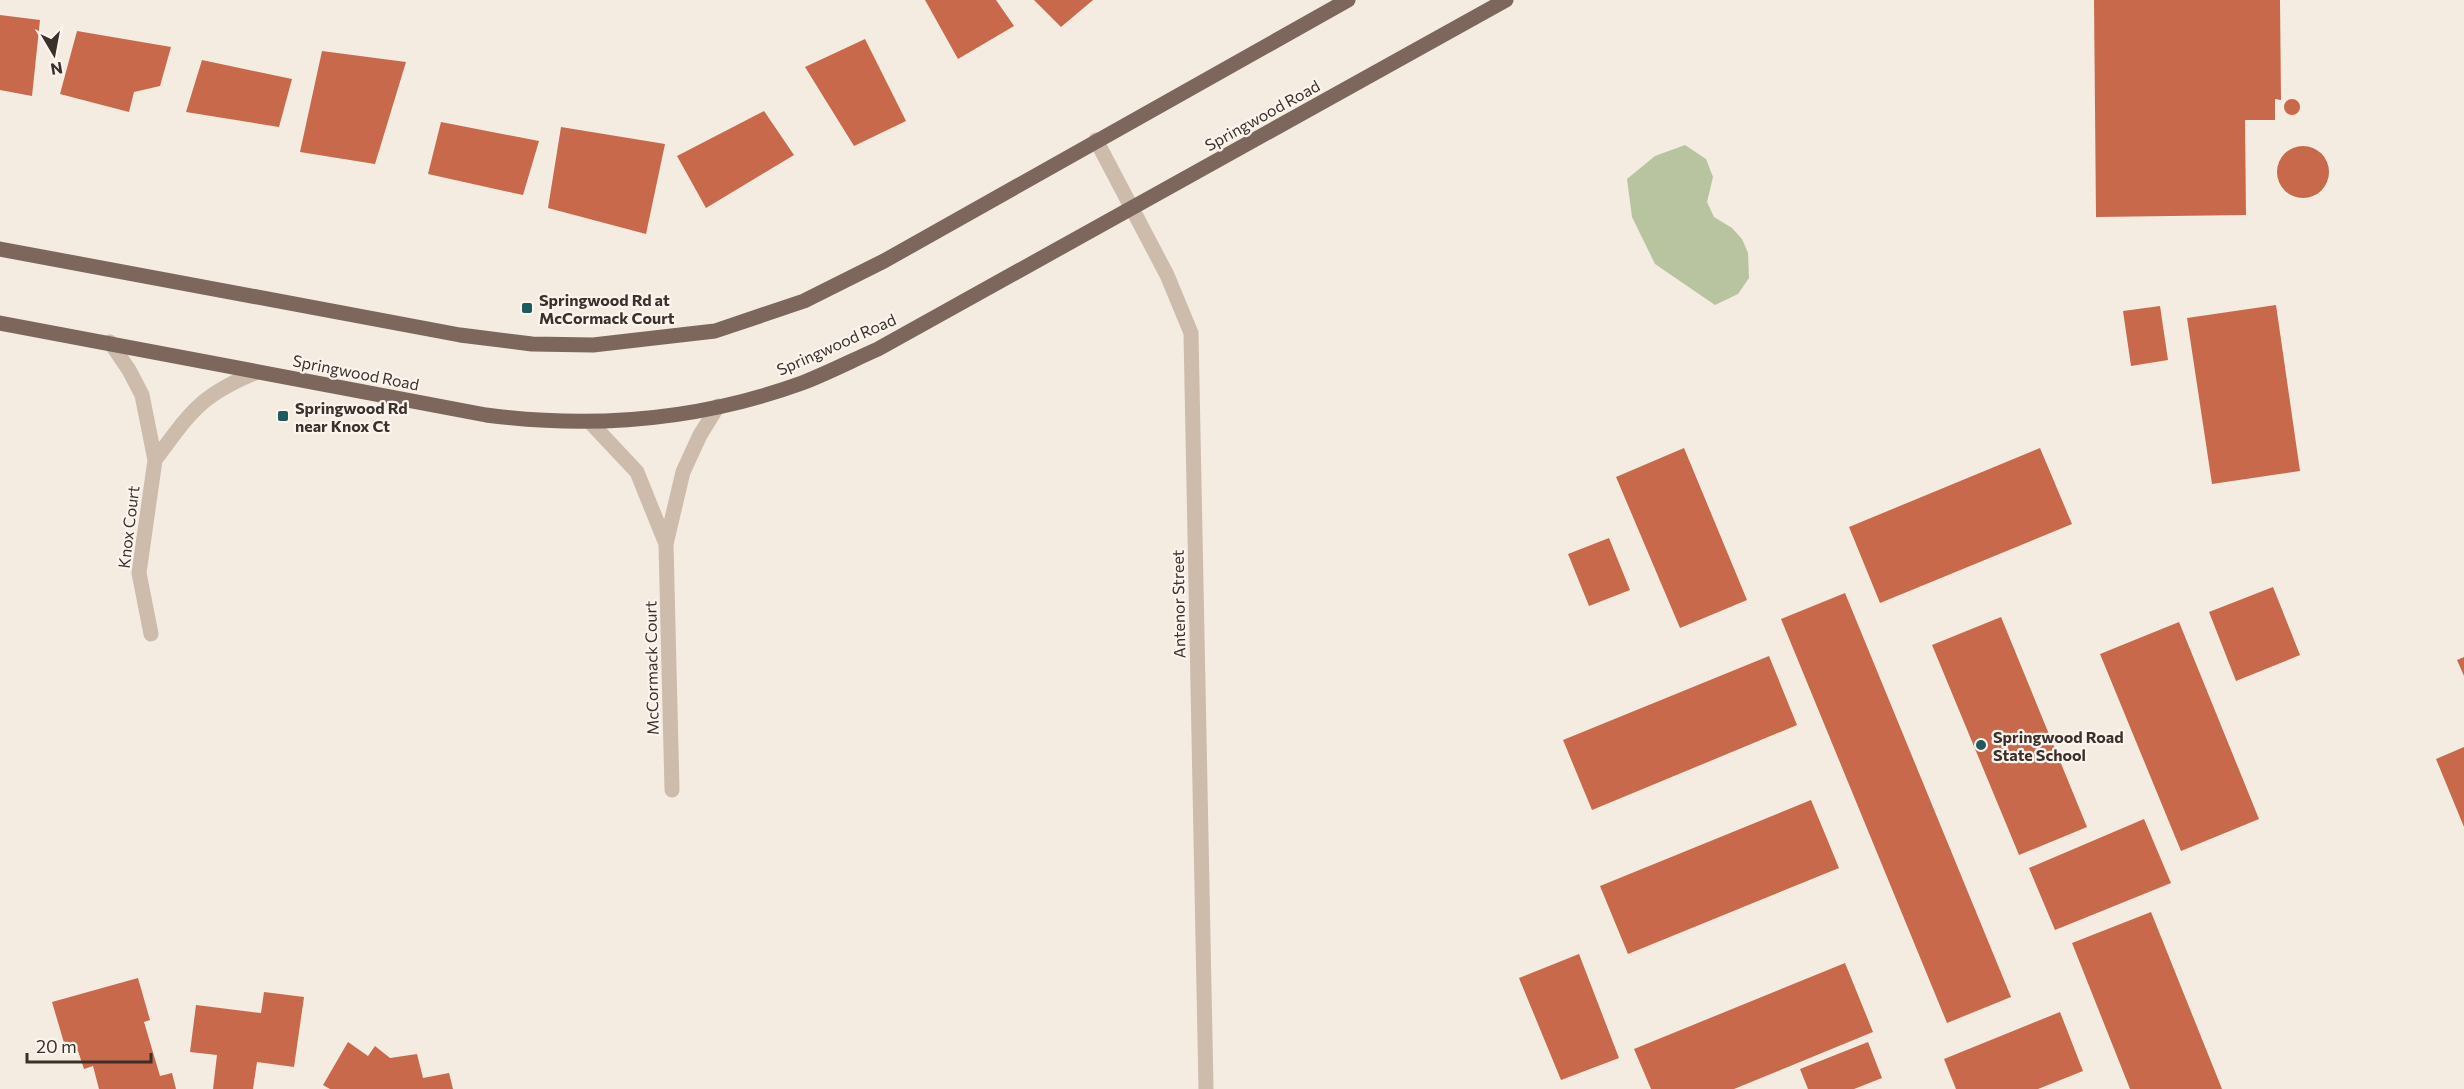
<svg xmlns="http://www.w3.org/2000/svg" width="2464" height="1089" viewBox="0 0 2464 1089" font-family="Commissioner,sans-serif">
<style>
.green{fill:#b8c4a0}
.building{fill:#c8694b}
.lines{fill:none;stroke-linecap:round;stroke-linejoin:round}
.minor{stroke:#cdbbac;stroke-width:15}
.major{stroke:#7d675c;stroke-width:15}
.poi-dot{fill:#1f5a5e;stroke:#fbf5ee;stroke-width:2}
.labels{text-anchor:middle;dominant-baseline:central;stroke-width:4.5;stroke-linejoin:round;paint-order:stroke}
.street-label{font-size:16px;fill:#3b302b;stroke:#fbf5ee}
.poi-label{font-size:16px;font-weight:bold;fill:#3b302b;stroke:#fbf5ee;text-anchor:start}
</style>
<rect width="100%" height="100%" fill="#f4ebe1"/>
<path class="green" d="M1685 145 1706 159 1713 177 1707 202 1714 217 1732 228 1742 239 1748 253 1749 278 1738 294 1715 305 1655 264 1632 217 1627 179 1655 156Z"/>
<path class="building" d="M925 0H996L1014 26 958 59Z
M1034 0H1093L1061 27Z
M2094 0H2280L2281 100 2275 99V120H2245L2246 215 2096 217Z
M0 15 40 20 32 96 0 90Z
M77 31 171 47 160 86 134 92 129 112 60 94Z
M865 39 906 121 854 146 805 67Z
M322 51 406 62 375 164 300 152Z
M202 60 292 79 279 127 186 112Z
M2284 107a8 8 0 1 1 16 0a8 8 0 1 1-16 0Z
M764 111 794 155 706 208 677 156Z
M441 122 539 141 523 195 428 174Z
M561 127 665 144 646 234 548 208Z
M2277 172a26 26 0 1 1 52 0a26 26 0 1 1-52 0Z
M2276 305 2300 471 2212 484 2187 318Z
M2160 306 2168 360 2131 366 2123 311Z
M1684 448 1747 600 1680 628 1616 477Z
M2040 448 2072 524 1880 603 1849 527Z
M1609 538 1630 590 1589 606 1568 554Z
M2273 587 2300 655 2236 681 2209 612Z
M1845 593 2011 997 1947 1023 1781 619Z
M2001 617 2087 827 2019 855 1932 645Z
M2179 622 2259 819 2181 851 2100 654Z
M1769 656 1797 725 1592 810 1563 740Z
M2464 657V676L2457 660Z
M2464 747V827L2436 759Z
M1811 800 1839 868 1628 954 1600 886Z
M2144 819 2171 883 2055 930 2029 868Z
M2151 912 2222 1089H2130L2072 943Z
M1579 954 1619 1058 1561 1080 1519 978Z
M1845 963 1873 1032 1734 1089H1651L1634 1049Z
M138 978 150 1020 144 1022 160 1076 172 1073 176 1089H99L93 1066 84 1069 78 1051 67 1053 52 1002Z
M264 992 304 997 294 1067 257 1062 253 1089H213L217 1055 190 1052 196 1005 261 1013Z
M2060 1012 2083 1071 2038 1089H1956L1944 1059Z
M348 1042 368 1056 375 1046 390 1058 417 1054 423 1078 449 1073 453 1089H330L323 1085Z
M1868 1042 1882 1078 1854 1089H1808L1800 1069Z"/>
<g class="lines">
<path class="minor" d="M1096 140 1167 275 1191 333 1206 1089
M110 342 129 370 142 395 155 460 139 573 151 634
M590 422 637 472 666 544
M155 460C191 412 199 396 257 372
M672 790 666 544 683 472 700 435 718 406"/>
<path class="major" d="M0 249 460 335 532 344 593 345 715 331 804 301 884 261 1348 0
M0 323 486 415C593 429 700 420 802 383 828 373 853 360 878 349L1506 0"/>
</g>
<g class="poi-dot">
<rect x="521" y="302" width="12" height="12" rx="3"/>
<rect x="277" y="410" width="12" height="12" rx="3"/>
<circle cx="1981" cy="745" r="6"/>
</g>
<g class="labels">
<g class="street-label">
<text transform="translate(1262 115) rotate(-29)">Springwood Road</text>
<text transform="translate(836 344) rotate(-24)">Springwood Road</text>
<text transform="translate(356 372) rotate(11)">Springwood Road</text>
<text transform="translate(128 527) rotate(-83)">Knox Court</text>
<text transform="translate(1178 604) rotate(-91)">Antenor Street</text>
<text transform="translate(651 668) rotate(-91)">McCormack Court</text>
</g>
<g class="poi-label">
<text x="539" y="299">Springwood Rd at<tspan x="539" dy="18">McCormack Court</tspan></text>
<text x="295" y="407">Springwood Rd<tspan x="295" dy="18">near Knox Ct</tspan></text>
<text x="1993" y="736">Springwood Road<tspan x="1993" dy="18">State School</tspan></text>
</g>
</g>
<g transform="translate(54 54) rotate(170)" stroke="#fbf5ee" stroke-width="4.5" paint-order="stroke">
<path d="M0-4.5L10 22L0 15L-10 22Z" fill="#3b302b"/>
<text y="-9" font-size="16" font-weight="bold" text-anchor="middle" fill="#3b302b">N</text>
</g>
<path d="M27 1053v9h124v-9" fill="none" stroke="#3b302b" stroke-width="3"/>
<text x="36" y="1053" font-size="18" fill="#3b302b" stroke="#fbf5ee" stroke-width="4.5" paint-order="stroke">20 m</text>
</svg>
